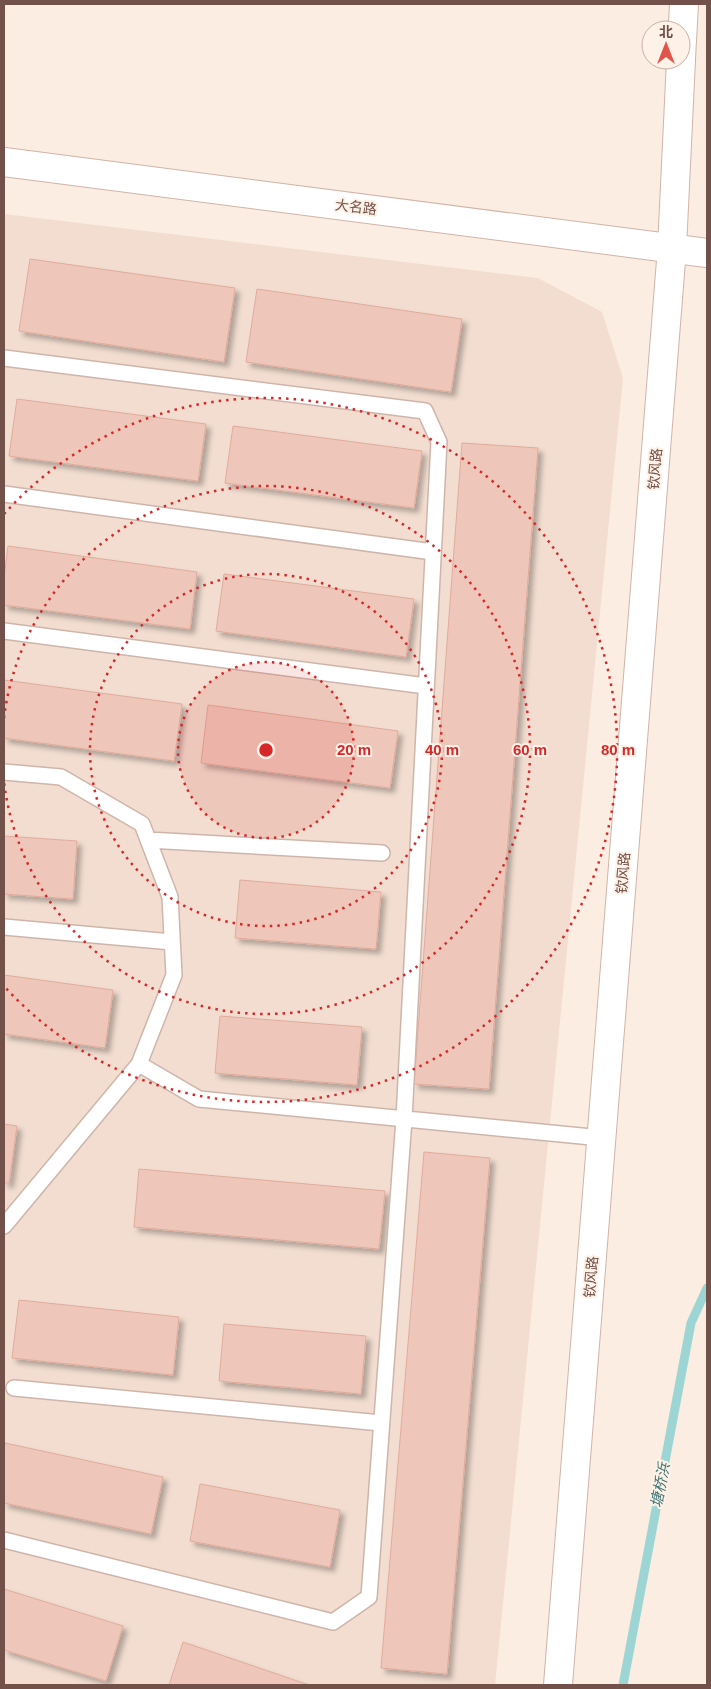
<svg xmlns="http://www.w3.org/2000/svg" width="711" height="1689" viewBox="0 0 711 1689" font-family="Arial,'Noto Sans SC',sans-serif">
<style>
.residential{fill:#f2ddd0}
.lines{fill:none;stroke-linecap:round;stroke-linejoin:round}
.stream{stroke:#9dd5d5;stroke-width:9}
.building{fill:#efc7ba;stroke:#e1ab9b;filter:url(#shadow)}
.lane-casing{stroke:#ceb5ab;stroke-width:18}
.secondary-casing{stroke:#d0b4a9;stroke-width:30}
.lane{stroke:#fff;stroke-width:15}
.secondary{stroke:#fff;stroke-width:28}
.ring{fill:none;stroke:#d62828;stroke-width:2.5;stroke-dasharray:2.5 5}
.labels{text-anchor:middle;dominant-baseline:central;stroke-width:4;stroke-linejoin:round;paint-order:stroke}
.street-label{font-size:14px;fill:#715149;stroke:#fef1e7}
.water-label{font-size:15px;font-style:italic;fill:#3e7676;stroke:#fef1e7}
.centre{fill:#d62828;stroke:#fef1e7;stroke-width:2.5}
.ring-label{font-size:15px;text-anchor:middle;font-weight:bold;fill:#d62828;stroke:#fef1e7;stroke-width:4;stroke-linejoin:round;paint-order:stroke}
</style>
<defs>
<filter id="shadow"><feDropShadow dx="4.5" dy="4.5" stdDeviation="2.5" flood-color="#0004"/></filter>
</defs>
<rect width="100%" height="100%" fill="#fbede1"/>
<path class="residential" d="M4 214 538 278 602 312 623 378 495 1685H4Z"/>
<g class="lines">
<path class="stream" d="M623 1685 691 1323 707 1288"/>
</g>
<path class="building" d="M30 259 235 288 224 362 19 331Z
M257 289 462 319 451 392 246 362Z
M17 399 206 424 198 481 9 456Z
M233 426 422 451 414 508 225 483Z
M462 443 538 448 489 1089 414 1084Z
M8 546 197 572 190 629 4 605V577Z
M224 574 414 599 406 657 216 631Z
M4 680 182 704 174 761 4 738Z
M208 705 398 731 390 788 201 763Z
M4 836 77 841 73 899 4 894Z
M240 880 381 892 376 949 235 938Z
M4 975 113 990 105 1048 4 1034Z
M220 1016 362 1027 357 1085 215 1073Z
M4 1124 17 1126 9 1183H4Z
M424 1152 490 1158 447 1674 381 1668Z
M139 1169 385 1191 379 1249 134 1227Z
M19 1300 179 1317 173 1375 12 1358Z
M224 1324 366 1336 361 1394 219 1381Z
M5 1443 163 1477 151 1534 4 1503V1451Z
M200 1484 340 1510 330 1567 190 1541Z
M4 1589 123 1626 106 1681 4 1650Z
M183 1642 309 1685H169Z"/>
<g class="lines">
<defs>
<path id="lane" d="M4 358 425 411 439 442 404 1119 369 1597 333 1622 4 1540
M4 494 433 552
M4 631 426 686
M4 772 61 777 142 824 170 897 174 975 139 1064 4 1226
M148 840 382 853
M4 927 172 942
M139 1064 199 1099 602 1138
M14 1388 381 1423"/>
<path id="secondary" d="M681 59 684 4
M4 162 707 253
M558 1685 672 248 681 60"/>
</defs>
<use href="#lane" class="lane-casing"/>
<use href="#secondary" class="secondary-casing"/>
<use href="#lane" class="lane"/>
<use href="#secondary" class="secondary"/>
</g>
<circle cx="266" cy="750" r="88" fill="#d62828" fill-opacity=".12"/>
<g class="ring">
<circle cx="266" cy="750" r="88"/>
<circle cx="266" cy="750" r="176"/>
<path d="M4 718A264 264 0 1 1 4 782"/>
<path d="M4 514A352 352 0 1 1 4 986"/>
</g>
<g class="labels">
<g class="street-label">
<text transform="translate(356 207) rotate(7)">大名路</text>
<text transform="translate(655 469) rotate(-85)">钦风路</text>
<text transform="translate(623 873) rotate(-85)">钦风路</text>
<text transform="translate(591 1277) rotate(-85)">钦风路</text>
</g>
<g class="water-label">
<text transform="translate(660 1485) rotate(-79)">塘桥浜</text>
</g>
</g>
<circle cx="266" cy="750" r="8" class="centre"/>
<g class="ring-label">
<text x="354" y="755">20 m</text>
<text x="442" y="755">40 m</text>
<text x="530" y="755">60 m</text>
<text x="618" y="755">80 m</text>
</g>
<rect width="711" height="1689" fill="none" stroke="#715149" stroke-width="10"/>
<g transform="translate(666 45)"><circle r="24" fill="#fef1e7" stroke="#c6b1a8"/>
<path d="M0-4L9 19L0 12L-9 19Z" fill="#e1544a"/>
<text y="-8" font-size="14" font-weight="bold" text-anchor="middle" fill="#715149">北</text>
</g>
</svg>
